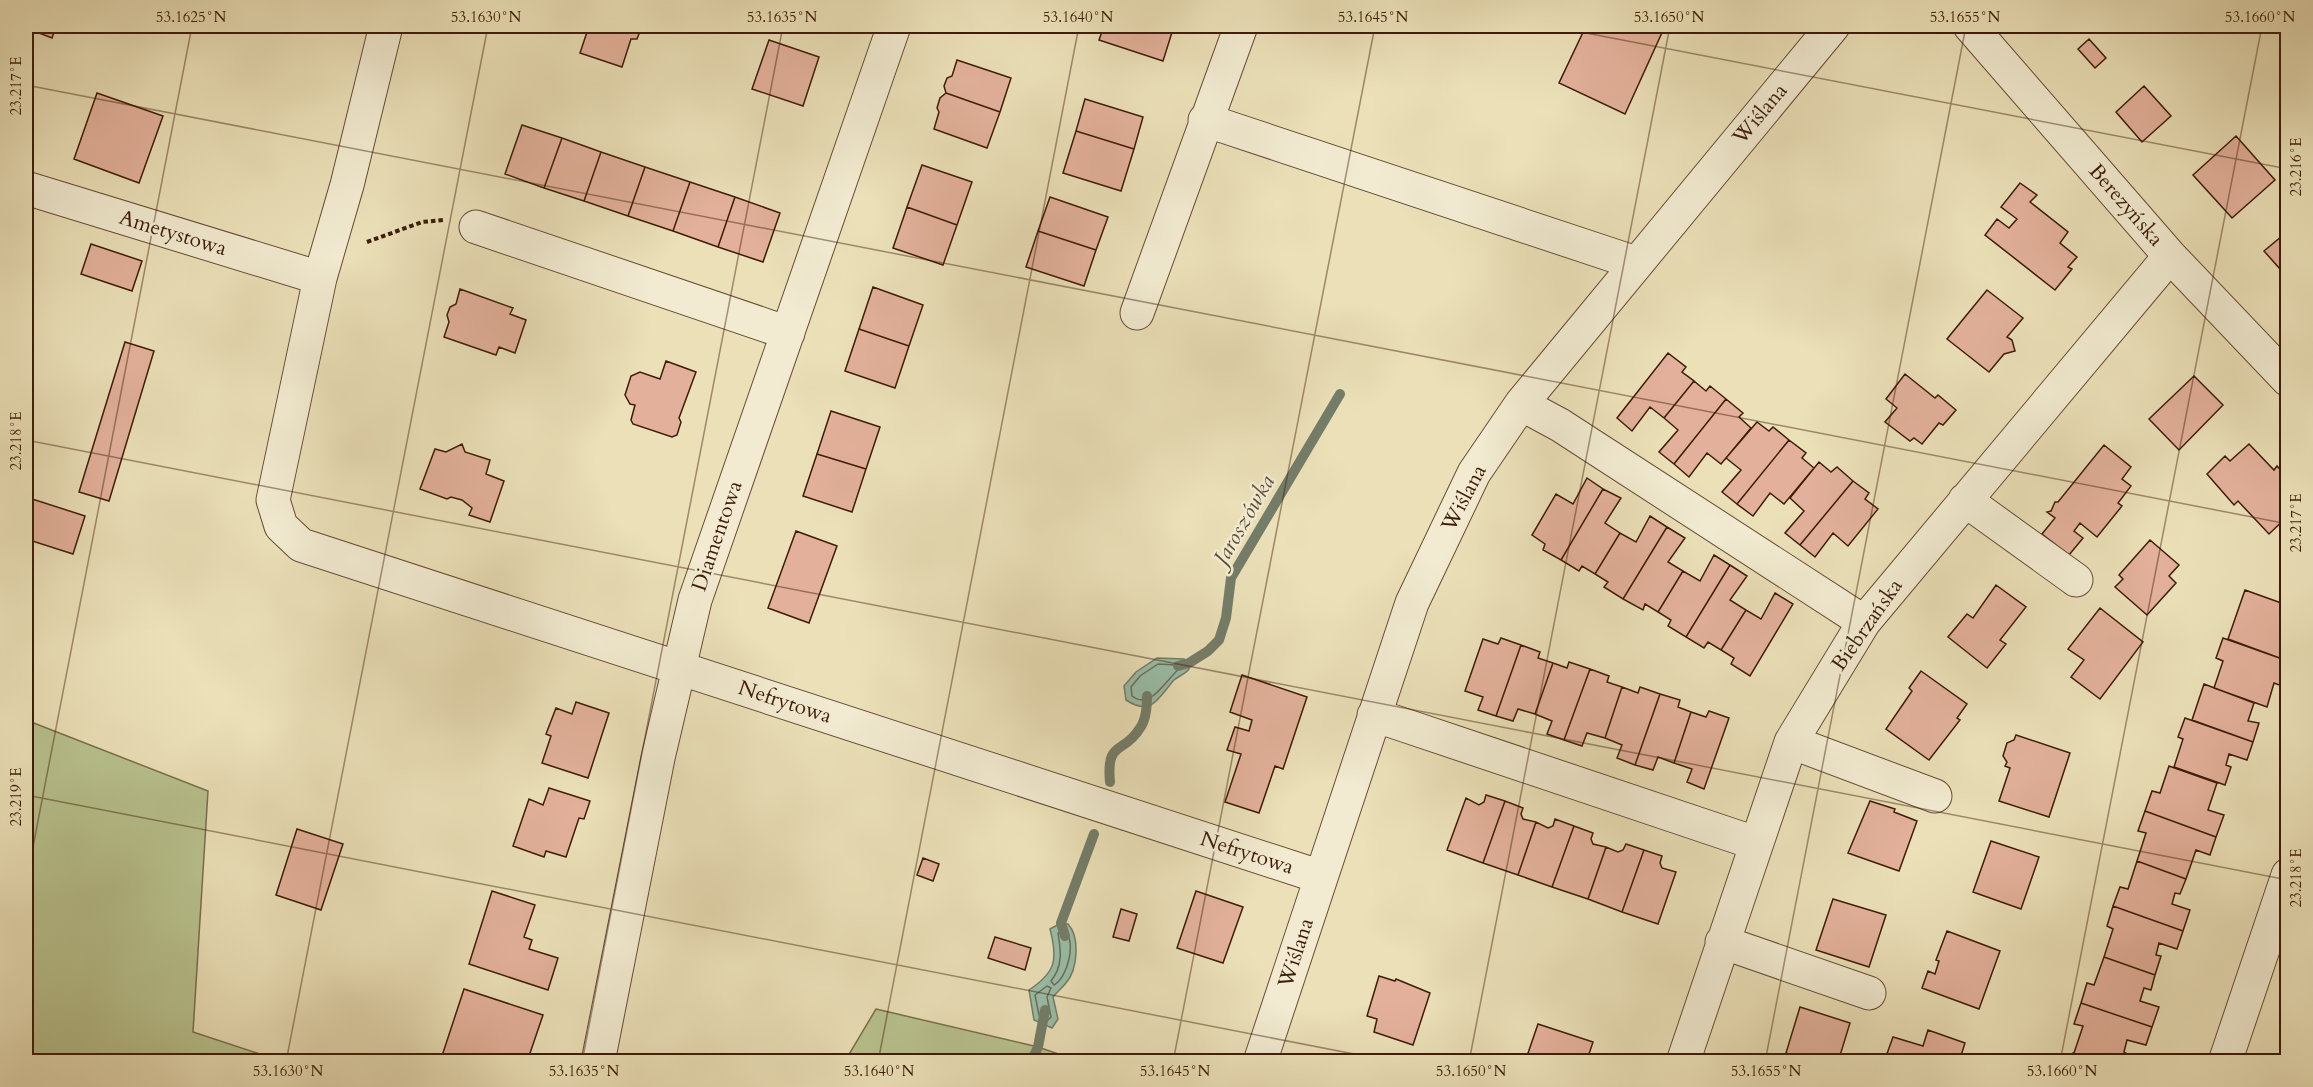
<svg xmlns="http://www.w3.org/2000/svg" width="2313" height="1087" viewBox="0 0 2313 1087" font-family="Cardo,serif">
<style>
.green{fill:#b8c28e;stroke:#7a6f4b;stroke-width:1.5}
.water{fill:#99bea9;stroke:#747d69;stroke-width:1.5}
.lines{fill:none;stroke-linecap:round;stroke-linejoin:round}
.shore{stroke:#6b6d58;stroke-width:1.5}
.stream{stroke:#747d69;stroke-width:10}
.building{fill:#e3b19b;stroke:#3d1c08;stroke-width:1.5}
.minor-casing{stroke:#684d34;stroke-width:35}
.path{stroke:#3d1c08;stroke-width:4;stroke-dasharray:4.5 3;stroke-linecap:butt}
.minor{stroke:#f2ebd1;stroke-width:33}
.ticks{fill:none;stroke:#3d1c08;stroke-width:1.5;stroke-opacity:0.45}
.labels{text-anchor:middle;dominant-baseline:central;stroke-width:5;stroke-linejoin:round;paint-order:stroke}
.street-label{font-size:21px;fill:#3d1c08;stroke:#f2ebd1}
.water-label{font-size:22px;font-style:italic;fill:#594d38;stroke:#f2ebd1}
.neatline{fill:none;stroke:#3d1c08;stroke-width:2}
.ticks-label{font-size:15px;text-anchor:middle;fill:#3d1c08}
</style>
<rect width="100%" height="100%" fill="#ebe0b8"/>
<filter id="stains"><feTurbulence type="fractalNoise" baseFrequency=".00333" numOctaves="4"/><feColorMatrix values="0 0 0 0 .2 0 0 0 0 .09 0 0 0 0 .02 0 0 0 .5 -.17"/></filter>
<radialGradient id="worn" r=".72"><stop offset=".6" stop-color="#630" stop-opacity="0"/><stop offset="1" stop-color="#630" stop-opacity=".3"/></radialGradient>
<path class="green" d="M26 720 208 791 193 1032 281 1061H26Z
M876 1009 1038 1047 1070 1058 1069 1061H845Z"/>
<path class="water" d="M1157 658 1184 659 1189 663V669C1185 674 1179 676 1174 680 1158 698 1152 717 1126 700L1124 686 1136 672Z
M1061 923 1068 924C1080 937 1078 969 1066 983 1062 988 1057 992 1053 997L1058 1019 1052 1028 1034 1020 1029 990C1056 972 1058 960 1050 929Z"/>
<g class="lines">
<path class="shore" d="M1158 664 1177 665 1180 668C1166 679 1151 711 1132 696L1131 687 1140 676Z
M1064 929C1077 941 1068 977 1054 985L1051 981C1063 966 1061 951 1058 933Z
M1047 986 1051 988 1047 997 1051 1017 1048 1020 1039 1015 1035 995Z"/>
<path class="stream" d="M1178 666 1189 663 1208 651 1219 640 1226 618 1231 578 1340 394
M1110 782C1106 739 1124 755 1140 728 1146 720 1147 706 1147 696
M1065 936 1061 923 1094 834
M1031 1062 1038 1047 1045 1010"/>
</g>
<path class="building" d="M26 26H56L52 38 26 28Z
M589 26H642L637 39H631L622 67 580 53Z
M1104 26H1174L1163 61 1099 40Z
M1586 26H1665L1625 114 1559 83Z
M2089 39 2106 58 2095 68 2078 49Z
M769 40 819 57 803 106 752 89Z
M957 60 1011 78 1000 112 946 93 944 86 947 78 952 76Z
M2144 86 2171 116 2142 142 2116 112Z
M97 93 163 116 139 183 74 159Z
M946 93 1000 112 987 148 934 129 939 112 937 108 940 98Z
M1085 99 1143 117 1134 149 1076 131Z
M522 125 562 138 544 188 505 174Z
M1076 131 1134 149 1121 191 1063 173Z
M2236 136 2275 180 2232 218 2193 175Z
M562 138 601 152 584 201 544 188Z
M601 152 645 167 628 216 584 201Z
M922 165 972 182 957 225 907 207Z
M645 167 690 182 673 231 628 216Z
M690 182 735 197 718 247 673 231Z
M2020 183 2037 195 2030 202 2068 232 2060 243 2077 257 2068 267 2072 269 2055 290 1985 235 1997 219 2009 228 2017 219 2001 207Z
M735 197 780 213 763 262 718 247Z
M1050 197 1108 217 1096 250 1038 231Z
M907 207 957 225 943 265 893 248Z
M1038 231 1096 250 1084 286 1026 267Z
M2288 231V278L2264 251Z
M91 244 142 261 132 291 81 274Z
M873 287 923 305 909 346 859 329Z
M460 289 513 308 510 314 526 320 515 353 499 347 496 355 444 337 449 322 447 315 450 307 456 304Z
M1987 290 2023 318 2007 337 2012 340 2015 351 2004 354 1989 372 1947 339Z
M859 329 909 346 895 388 845 371Z
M125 342 154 351 109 501 79 492Z
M1668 353 1686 367 1682 372 1694 381 1664 418 1650 407 1632 431 1617 418Z
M666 361 696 372 679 418 681 422 677 435 672 437 633 424 631 420 635 405 630 404 625 395 631 376 640 372 660 379Z
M1905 374 1935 398 1938 395 1956 410 1943 425 1939 423 1922 444 1914 438 1910 441 1885 422 1897 408 1886 399Z
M2194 376 2223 405 2179 450 2149 419Z
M1694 381 1706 391 1710 386 1726 399 1674 464 1659 452 1678 430 1664 418Z
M1726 399 1743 413 1739 417 1751 428 1721 464 1707 453 1689 477 1674 464Z
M831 411 880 427 866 469 817 454Z
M1757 422 1769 431 1773 427 1789 440 1737 504 1722 492 1741 470 1726 458Z
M1789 440 1806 453 1802 458 1814 468 1784 504 1770 493 1753 516 1737 504Z
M462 444 465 452 490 460 486 474 504 481 490 522 469 515 472 508 462 500 451 497 447 499 420 489 435 449 446 452Z
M2249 444 2274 470 2277 466 2288 478V516L2269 534 2238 501 2234 505 2207 474 2225 456 2230 461Z
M2104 445 2131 467 2122 479 2131 486 2118 503 2122 506 2097 537 2080 523 2074 531 2083 538 2069 555 2042 534 2055 518 2047 512 2051 511 2055 502H2058Z
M817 454 866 469 852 512 803 496Z
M1819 462 1831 472 1837 467 1853 481 1800 545 1785 533 1804 511 1790 498Z
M1587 478 1603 489 1561 560 1543 550 1545 544 1532 535 1556 494 1573 504Z
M1853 481 1869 493 1865 499 1878 509 1848 546 1833 533 1815 557 1800 545Z
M1603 489 1621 498 1605 523 1620 533 1595 574 1582 566 1579 571 1561 560Z
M26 497 85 516 73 554 26 539Z
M1650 516 1667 527 1623 599 1604 587 1608 582 1595 574 1620 533 1636 542Z
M1667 527 1685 538 1668 562 1683 571 1658 612 1645 604 1643 610 1623 599Z
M796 531 837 546 809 623 768 608Z
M2150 540 2179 565 2169 576 2176 583 2147 615 2115 587 2123 579 2119 575Z
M1714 555 1730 565 1686 637 1668 626 1671 620 1658 612 1683 571 1700 581Z
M1730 565 1747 576 1730 600 1746 610 1721 650 1708 642 1704 648 1686 637Z
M1996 585 2026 607 2000 640 2006 644 1987 668 1948 637 1967 614 1973 618Z
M2245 590 2284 604 2281 612 2288 614V661L2228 639Z
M1775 593 1793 604 1750 676 1731 664 1734 658 1721 650 1746 610 1761 619Z
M2100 608 2143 642 2100 699 2071 677 2084 660 2068 649Z
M1501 638 1521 645 1496 716 1478 710 1483 697 1465 691 1483 639 1498 644Z
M2223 638 2288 661 2287 688 2274 683 2267 707 2214 688 2223 661 2216 658Z
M1521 645 1540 652 1538 658 1553 663 1535 714 1518 709 1513 721 1496 716Z
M1569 662 1590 669 1564 740 1547 734 1552 721 1535 714 1553 663 1567 668Z
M1590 669 1609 676 1607 682 1622 687 1605 738 1587 733 1582 746 1564 740Z
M1921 671 1967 704 1957 718 1960 720 1929 760 1886 729 1912 691 1909 688Z
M1242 675 1307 697 1283 769 1275 766 1259 813 1225 802 1241 754 1227 750 1235 727 1249 731 1252 720 1230 712Z
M2204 684 2254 703 2248 721 2259 723 2253 742 2192 720Z
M1622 687 1638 693 1640 687 1660 694 1635 765 1617 758 1622 745 1605 738Z
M1660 694 1680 700 1678 707 1691 712 1674 763 1658 757 1653 770 1635 765Z
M576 702 609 713 588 778 542 763 551 736 546 734 556 708 572 714Z
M1709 711 1729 718 1704 789 1687 782 1692 769 1674 763 1691 712 1706 717Z
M2185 718 2253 742 2247 760 2229 754 2226 765 2231 767 2225 785 2174 767 2183 739 2178 737Z
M2016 735 2070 753 2049 817 1999 801 2010 768 2005 766 2007 762 2003 756 2007 743 2014 740Z
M2169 766 2217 783 2208 810 2224 815 2216 837 2145 811 2152 791 2160 793Z
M549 788 590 801 584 819 579 818 566 857 546 851 544 857 513 846 529 799 543 805Z
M1486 795 1505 801 1483 863 1447 850 1466 798 1479 805 1484 802Z
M1505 801 1523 808 1521 814 1523 819 1536 822 1518 875 1483 863Z
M1870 801 1895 809 1894 812 1917 821 1899 871 1848 853Z
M2145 811 2216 837 2210 855 2196 850 2186 879 2137 861 2146 833 2138 831Z
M1555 819 1574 826 1552 887 1518 875 1536 822 1548 828 1553 826Z
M1574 826 1593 833 1591 839 1593 844 1606 847 1588 899 1552 887Z
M297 829 343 844 321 910 276 895Z
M1991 841 2039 857 2021 909 1973 892Z
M1626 844 1644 850 1622 912 1588 899 1606 847 1618 852 1623 850Z
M1644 850 1662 856 1660 863 1662 868 1676 872 1658 924 1622 912Z
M923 858 939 864 933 881 917 875Z
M2137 861 2186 879 2180 894 2175 893 2172 904 2190 910 2183 931 2113 906 2120 887 2128 889Z
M492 891 535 905 524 937 532 940 529 949 558 958 548 990 469 964Z
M1196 891 1243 907 1223 963 1177 948Z
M1833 899 1886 915 1869 967 1816 950Z
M2113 906 2183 931 2177 949 2159 943 2156 955 2161 956 2155 975 2104 957 2113 929 2107 926Z
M1121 909 1137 914 1129 941 1113 937Z
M1947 931 2000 951 1979 1009 1922 988 1928 971 1935 974 1939 961 1936 960Z
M995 937 1031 948 1025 970 988 958Z
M2104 957 2155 975 2151 990 2144 988 2140 1001 2159 1007 2152 1027 2081 1003 2087 983 2094 985Z
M1379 976 1395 981 1396 979 1430 993 1413 1045 1374 1032 1377 1019 1367 1016Z
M464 989 543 1015 527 1062H440Z
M2081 1003 2152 1027 2146 1045 2127 1040 2124 1052 2129 1055 2127 1062H2098L2074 1053 2083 1026 2074 1024Z
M1800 1007 1850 1023 1838 1062H1811L1786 1053Z
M1538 1024 1593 1042 1587 1060 1525 1062Z
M1928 1030 1965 1043 1959 1062H1884L1893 1037 1923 1046Z
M2073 1053H2074L2098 1062H2070Z"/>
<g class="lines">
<defs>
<path id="minor" d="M386 26 347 185 320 278 273 500 281 526 301 545 1321 877
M1970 26 2170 256 2288 380
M1205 120 1636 263
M26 188 320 278
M476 227 788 333
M1137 313 1241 26
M1521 404 1560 425 1864 622
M1965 500 2076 580
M1374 715 1755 843
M1791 742 1935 796
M1722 942 1869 993
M598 1062 658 758 695 600 894 26
M1260 1062 1412 603 1474 473 1521 404 1833 26
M1683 1062 1791 742 1864 622 2170 256
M2225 1062 2288 875"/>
</defs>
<use href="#minor" class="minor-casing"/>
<path class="path" d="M367 242 422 222 443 220"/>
<use href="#minor" class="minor"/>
</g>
<path class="ticks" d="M1550 26 2288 169M26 85 2288 524M26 440 2288 880M26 795 1395 1062M26 883 192 26M286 1062 488 26M582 1062 783 26M878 1062 1079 26M1173 1062 1375 26M1469 1062 1670 26M1765 1062 1966 26M2060 1062 2262 26"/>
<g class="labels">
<g class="street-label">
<text transform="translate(1760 114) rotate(-50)">Wiślana</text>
<text transform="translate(2126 205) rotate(49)">Berezyńska</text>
<text transform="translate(173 233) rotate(17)">Ametystowa</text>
<text transform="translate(1464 498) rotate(-62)">Wiślana</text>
<text transform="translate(717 536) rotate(-71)">Diamentowa</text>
<text transform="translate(1867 625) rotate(-55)">Biebrzańska</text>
<text transform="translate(785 702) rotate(18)">Nefrytowa</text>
<text transform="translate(1247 853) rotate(18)">Nefrytowa</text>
<text transform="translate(1296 953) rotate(-72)">Wiślana</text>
</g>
<g class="water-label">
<text transform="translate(1244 520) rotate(-60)">Jaroszówka</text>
</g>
</g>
<rect width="2313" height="1087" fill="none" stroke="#ebe0b8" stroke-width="66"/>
<rect x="33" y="33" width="2247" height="1021" class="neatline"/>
<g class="ticks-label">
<text x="191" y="22">53.1625°N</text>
<text x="486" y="22">53.1630°N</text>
<text x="782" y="22">53.1635°N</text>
<text x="1078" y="22">53.1640°N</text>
<text x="1373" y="22">53.1645°N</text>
<text x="1669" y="22">53.1650°N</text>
<text x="1965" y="22">53.1655°N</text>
<text x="2260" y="22">53.1660°N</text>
<text transform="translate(16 86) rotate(-90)" y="5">23.217°E</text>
<text transform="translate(2296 167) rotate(-90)" y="5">23.216°E</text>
<text transform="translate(16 441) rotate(-90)" y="5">23.218°E</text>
<text transform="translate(2296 523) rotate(-90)" y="5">23.217°E</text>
<text transform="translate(16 797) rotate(-90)" y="5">23.219°E</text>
<text transform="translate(2296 878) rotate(-90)" y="5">23.218°E</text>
<text x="288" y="1076">53.1630°N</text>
<text x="584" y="1076">53.1635°N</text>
<text x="879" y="1076">53.1640°N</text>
<text x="1175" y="1076">53.1645°N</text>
<text x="1471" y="1076">53.1650°N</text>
<text x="1766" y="1076">53.1655°N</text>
<text x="2062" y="1076">53.1660°N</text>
</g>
<rect width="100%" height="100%" filter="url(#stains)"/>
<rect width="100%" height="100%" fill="url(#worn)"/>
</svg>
